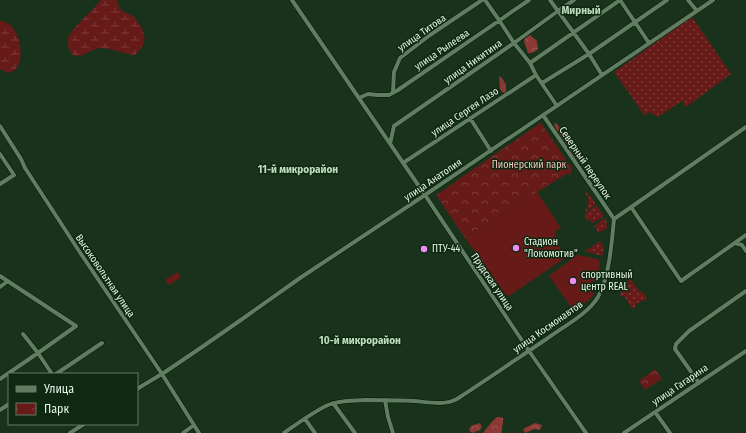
<svg xmlns="http://www.w3.org/2000/svg" width="746" height="433" viewBox="0 0 746 433" font-family="'Fira Sans Condensed',sans-serif">
<style>
.grass{fill:url(#grass-dots)}
.forest{fill:url(#forest-crowns)}
.wetland{fill:url(#wetland-marsh)}
.park{fill:url(#park-crowns)}
.pitch{fill:#661b19}
.lines{fill:none;stroke-linecap:round;stroke-linejoin:round}
.minor-casing{stroke:#021905;stroke-width:5}
.minor{stroke:#607c61;stroke-width:4}
.poi-dot{fill:#f18bf5;stroke:#0f2811;stroke-width:1.5}
.labels{text-anchor:middle;dominant-baseline:central;stroke-width:3;stroke-linejoin:round;paint-order:stroke}
.street-label{font-size:10px;fill:#e5f4e5;stroke:#0f2811}
.park-label{font-size:10px;fill:#f5c3bd;stroke:#0f2811}
.poi-label{font-size:10px;fill:#e5f4e5;stroke:#0f2811;text-anchor:start}
.neighbourhood-label{font-size:11px;font-weight:bold;fill:#beddbf;stroke:#0f2811}
</style>
<defs>
<pattern id="grass-dots" width="8" height="8" patternUnits="userSpaceOnUse"><rect width="8" height="8" fill="#661b19"/><path d="M2 2h.1M6 6h.1" fill="none" stroke="#7c3d3a" stroke-width="1.8" stroke-linecap="round"/></pattern>
<pattern id="forest-crowns" width="20" height="18" patternUnits="userSpaceOnUse"><rect width="20" height="18" fill="#8c3834"/><path d="M2 6a3 3 0 1 1 6 0M12 15a3 3 0 1 1 6 0" fill="none" stroke="#9c5551"/></pattern>
<pattern id="wetland-marsh" width="20" height="14" patternUnits="userSpaceOnUse"><rect width="20" height="14" fill="#661b19"/><path d="M1 5h8M5 5V1M11 12h8M15 12V8" fill="none" stroke="#7c3d3a"/></pattern>
<pattern id="park-crowns" width="20" height="18" patternUnits="userSpaceOnUse"><rect width="20" height="18" fill="#661b19"/><path d="M2 6a3 3 0 1 1 6 0M12 15a3 3 0 1 1 6 0" fill="none" stroke="#7c3d3a"/></pattern>
</defs>
<rect width="100%" height="100%" fill="#19321b"/>
<path class="grass" d="M692 17 731 74 686 107 682 101 658 117 649 112 645 116 614 72Z
M587 192 596 204 595 205 586 211H585C589 205 590 199 585 193Z
M596 206H597L603 215V217L592 223 590 220 588 221 585 216V213Z
M605 218 606 219 607 228 599 233 594 226Z
M600 241 604 248 602 256 585 251Z
M629 278H630L639 291H642L647 298 645 301 643 300 635 305V308L634 309 631 307 624 296 622 297 620 295 621 292 623 290 626 291Z"/>
<path class="forest" d="M530 35 537 41 538 49C535 52 531 54 528 53L524 41 526 37Z
M499 76 502 78 506 85V92L504 93 502 92 500 89Z
M554 123 557 124 582 162 581 163H580L578 161 555 127Z
M497 417H500L503 418C504 423 501 428 502 433H483C486 429 493 420 497 417Z
M480 423C482 427 482 428 479 431H476L474 433 471 432 469 430 471 426Z
M535 423 542 425 540 430 534 429 525 433 523 429Z"/>
<path class="wetland" d="M101 0H117C120 16 125 9 134 17 137 20 139 24 141 27 148 40 144 46 135 55 123 54 112 48 100 48 92 49 86 55 78 56 76 56 74 55 72 54 61 38 73 30 83 19 89 13 95 7 101 0Z
M0 21C16 21 23 46 20 60 19 64 17 68 14 71L8 73 0 69Z"/>
<path class="park" d="M540 123H541L571 167 572 170 570 176 568 173 488 223 465 238 436 195Z
M177 272 181 277 169 285 165 280Z
M655 369 662 379 645 390 639 381Z"/>
<path class="pitch" d="M537 192 561 228 555 231V236L565 258 509 296 505 294 465 238 488 223Z
M577 255 598 259 600 263 598 278 588 285 594 294 591 298 574 311 549 276Z"/>
<g class="lines">
<defs>
<path id="minor" d="M292 0 425 195 529 351 586 433
M485 0 499 20 514 43 530 63
M550 0 589 54 602 75
M620 0 649 43
M688 0 697 11
M542 83 589 54 667 0
M393 92 394 72 400 58 430 35 482 0
M359 98 368 94 377 95H389L398 90 529 0
M557 106 536 75 530 63 620 0
M543 115 614 219
M470 118 491 151
M0 126 21 159 25 168 79 251 162 374 199 433
M390 144 394 126 514 43 558 11 574 0
M0 154 14 175 0 184
M403 163 536 75
M631 207 681 281 746 235
M735 243 742 245 746 251
M0 276 76 326 38 353 0 379
M0 287 8 281
M23 334 38 353 52 374
M56 374 102 343
M699 383 675 349 676 344 689 331 746 291
M137 389 165 372 202 347 238 322 300 278 425 195 713 0
M385 400 388 417 393 433
M333 403 355 433
M0 410 9 404
M655 412 670 433
M305 419 315 433
M70 433 84 424
M183 433 194 425
M284 433C298 423 313 412 328 405 340 400 353 401 365 400 381 400 398 400 414 401 428 402 444 406 457 399 488 379 518 358 548 338 563 327 589 313 598 297 609 279 612 241 614 219L746 127
M624 433 746 351"/>
</defs>
<use href="#minor" class="minor-casing"/>
<use href="#minor" class="minor"/>
</g>
<g class="poi-dot">
<circle cx="516" cy="248" r="4"/>
<circle cx="424" cy="249" r="4"/>
<circle cx="573" cy="281" r="4"/>
</g>
<g class="labels">
<g class="street-label">
<text transform="translate(422 33) rotate(-35)">улица Титова</text>
<text transform="translate(442 50) rotate(-34)">улица Рылеева</text>
<text transform="translate(473 62) rotate(-35)">улица Никитина</text>
<text transform="translate(465 112) rotate(-34)">улица Сергея Лазо</text>
<text transform="translate(585 163) rotate(56)">Северный переулок</text>
<text transform="translate(433 180) rotate(-34)">улица Анатолия</text>
<text transform="translate(105 276) rotate(56)">Высоковольтная улица</text>
<text transform="translate(492 282) rotate(56)">Прудская улица</text>
<text transform="translate(548 327) rotate(-35)">улица Космонавтов</text>
<text transform="translate(680 385) rotate(-34)">улица Гагарина</text>
</g>
<g class="park-label">
<text x="529" y="165">Пионерский парк</text>
</g>
<g class="poi-label">
<text x="524" y="242">Стадион<tspan x="524" dy="12">"Локомотив"</tspan></text>
<text x="432" y="249">ПТУ-44</text>
<text x="581" y="275">спортивный<tspan x="581" dy="12">центр REAL</tspan></text>
</g>
<g class="neighbourhood-label">
<text x="581" y="10">Мирный</text>
<text x="298" y="169">11-й микрорайон</text>
<text x="360" y="340">10-й микрорайон</text>
</g>
</g>
<rect x="8" y="373" width="130" height="52" fill="#0f2811" stroke="#657a66"/>
<rect x="16" y="386" width="20" height="6" fill="#607c61" stroke="#657a66"/>
<text x="44" y="393" font-size="12" fill="#e5f4e5">Улица</text>
<rect x="16" y="403" width="20" height="12" fill="url(#park-crowns)" stroke="#657a66"/>
<text x="44" y="413" font-size="12" fill="#e5f4e5">Парк</text>
</svg>
